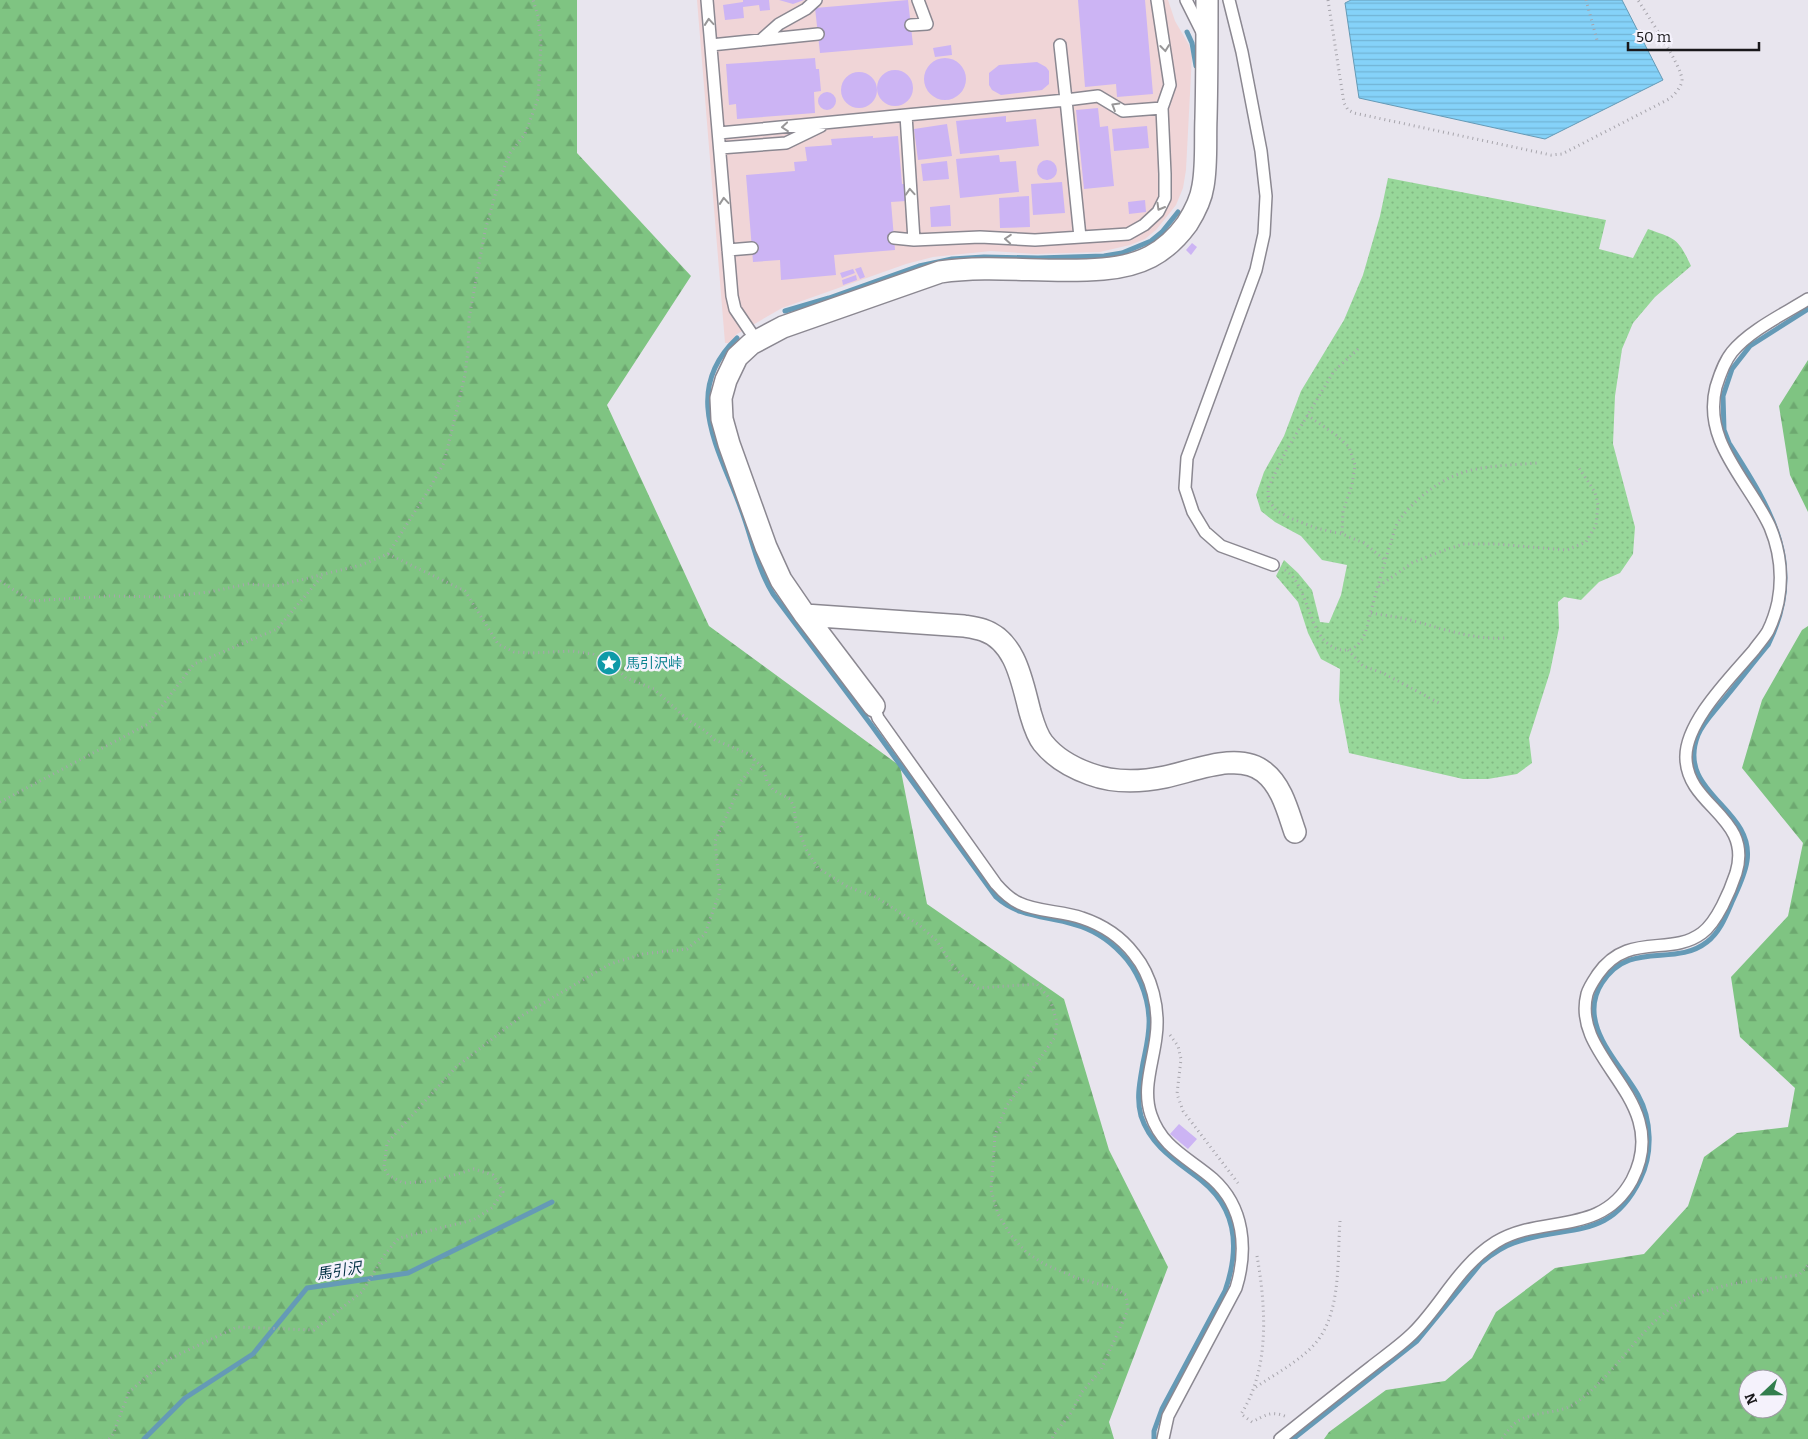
<svg xmlns="http://www.w3.org/2000/svg" width="1808" height="1439" viewBox="0 0 1808 1439" font-family="Bitter,'Noto Sans JP',serif">
<style>
.industrial{fill:#f0d5d7}
.grass{fill:url(#grass-dots)}
.forest{fill:url(#forest-firs);fill-rule:evenodd}
.water{fill:url(#water-rules);stroke:#659ab6}
.lines{fill:none;stroke-linecap:round;stroke-linejoin:round}
.stream{stroke:#659ab6;stroke-width:5}
.building{fill:#ccb4f4}
.lane-casing{stroke:#8b8891;stroke-width:14}
.street-casing{stroke:#8b8891;stroke-width:24}
.path{stroke:#a7a5ac;stroke-width:3;stroke-dasharray:1 4;stroke-linecap:butt}
.lane{stroke:#fff;stroke-width:11}
.street{stroke:#fff;stroke-width:21}
.oneway{stroke:#989798}
.labels{text-anchor:middle;dominant-baseline:central;stroke-width:5;stroke-linejoin:round;paint-order:stroke}
.culture-label{font-size:14px;fill:#0d838f;stroke:#f5f2fc;text-anchor:start}
.water-label{font-size:15px;font-style:italic;fill:#002f42;stroke:#f5f2fc}
</style>
<defs>
<pattern id="grass-dots" width="8" height="8" patternUnits="userSpaceOnUse" patternTransform="scale(1.25)"><rect width="8" height="8" fill="#97d799"/><path d="M2 2h.1M6 6h.1" fill="none" stroke="#82b883" stroke-width="1.8" stroke-linecap="round"/></pattern>
<pattern id="forest-firs" width="22" height="20" patternUnits="userSpaceOnUse" patternTransform="scale(1.25)"><rect width="22" height="20" fill="#7fc482"/><path d="M5 1l3.5 6h-7zM16 11l3.5 6h-7z" fill="#6da870"/></pattern>
<pattern id="water-rules" width="6" height="5" patternUnits="userSpaceOnUse" patternTransform="scale(1.25)"><rect width="6" height="5" fill="#85d2f9"/><path d="M0 2.5h6" fill="none" stroke="#72b4d5"/></pattern>
</defs>
<rect width="100%" height="100%" fill="#e8e5ee"/>
<path class="industrial" d="M697 0H1168L1175 21 1189 45 1192 55 1186 170 1183 188 1176 205 1156 230 1145 239 1130 245 1100 252 1035 254 991 251 933 257 906 264 782 308 737 334 729 343H725Z"/>
<path class="grass" d="M1388 178 1606 220 1599 249 1633 258 1648 229C1676 239 1678 238 1691 266L1655 297 1633 323 1622 349 1615 396 1613 444 1635 527 1633 554 1620 573 1599 582 1581 600 1564 597 1558 602 1559 628 1550 672 1529 738 1532 763 1517 774 1488 779H1463L1349 753 1339 700 1340 669 1321 659 1308 633 1298 602 1276 576 1284 560 1298 573 1312 590 1320 622 1329 623 1341 595 1347 565 1322 560 1301 536 1275 522 1261 511 1256 495 1264 472 1284 436 1301 391 1344 320 1363 275 1380 216Z"/>
<path class="forest" d="M0 0H577V153L691 276 607 405 709 626 900 766 927 904 1064 999 1109 1150 1168 1267 1109 1422 1114 1439H0Z
M1808 360V512L1790 475 1779 406Z
M1808 626V1439H1324L1329 1432 1386 1390 1445 1381 1472 1358 1496 1312 1555 1268 1644 1254 1688 1206 1704 1157 1737 1133 1788 1127 1795 1088 1740 1037 1731 977 1788 916 1803 843 1742 768 1762 700 1802 630ZM1748 1379H1778V1409H1748Z"/>
<path class="water" d="M1351 0H1622L1663 80 1545 139 1359 98 1345 3Z"/>
<g class="lines">
<path class="stream" d="M1187 32 1192 43 1196 66
M785 311 829 298 919 266 952 259 984 257 1038 258 1104 256 1122 253 1151 241 1162 232 1178 212
M737 338C680 392 720 450 741 509 752 538 757 568 773 594L872 726 996 897C1018 917 1045 916 1073 924 1092 929 1108 939 1121 953 1137 969 1148 995 1149 1018 1150 1033 1146 1048 1143 1063 1140 1081 1136 1098 1141 1116 1151 1147 1178 1162 1202 1181 1238 1210 1239 1251 1225 1291L1162 1409 1154 1431V1439
M144 1439 185 1398 253 1354 307 1288 408 1273 552 1202
M1293 1439 1417 1341 1481 1263C1491 1255 1502 1247 1514 1243 1567 1223 1609 1243 1640 1180 1653 1154 1652 1120 1638 1095 1619 1062 1576 1023 1602 983 1630 939 1674 968 1707 942 1720 932 1726 916 1732 902 1738 889 1745 875 1747 861 1755 808 1675 793 1698 735 1703 723 1713 713 1721 703 1737 684 1752 664 1768 645 1808 566 1771 509 1729 443L1724 430 1723 396 1732 369 1750 346 1808 309"/>
</g>
<path class="building" d="M743 0H769L770 10 760 11 759 5 743 7 744 18 725 20 723 5 743 2Z
M779 0H804L793 4Z
M908 0 913 45 820 53 815 8Z
M1078 0H1145L1153 94 1117 97 1116 84 1085 87Z
M951 45 952 55 935 57 933 48Z
M924 79a21 21 0 1 1 42 0a21 21 0 1 1-42 0Z
M815 58 816 69H819L821 91 814 92 815 113 737 119 736 104 729 105 726 64Z
M1037 62 1046 67 1049 71V84L1042 90 1001 95 992 90 989 85V73L999 65Z
M877 88a18 18 0 1 1 36 0a18 18 0 1 1-36 0Z
M841 90a18 18 0 1 1 36 0a18 18 0 1 1-36 0Z
M818 101a9 9 0 1 1 18 0a9 9 0 1 1-18 0Z
M1098 108 1100 127 1108 126 1114 186 1084 189 1076 110Z
M1006 116V122L1036 119 1039 146 960 154 956 121Z
M947 124 952 156 918 160 914 129Z
M1147 126 1149 148 1114 151 1112 129Z
M873 136V138L898 136 902 184H904L906 201 891 202 895 250 834 255 836 275 781 280 780 260 753 262 746 175 795 171 794 162 807 161 805 147 832 145 831 139Z
M999 155 1000 162 1016 161 1019 192 960 198 956 159Z
M1037 170a10 10 0 1 1 20 0a10 10 0 1 1-20 0Z
M947 161 949 179 923 181 921 164Z
M1062 182 1065 213 1033 215 1031 184Z
M1029 196 1030 227 1000 228 999 198Z
M1145 200 1146 212 1129 214 1128 202Z
M950 205 951 226 931 227 930 207Z
M1192 243 1197 247 1191 255 1186 250Z
M861 267 865 277 860 279 855 269Z
M853 269 855 273 842 278 840 273Z
M856 275 857 280 843 285 842 280Z
M1179 1124 1197 1139 1188 1149 1170 1134Z"/>
<g class="lines">
<defs>
<path id="lane" d="M707 0 732 296 735 309 756 340
M1186 0 1203 34
M1229 0 1242 52 1261 151 1266 196 1264 234 1256 270 1187 458 1185 488 1193 512 1205 532 1221 546 1273 565
M911 25 927 24 918 0
M761 40 779 24 806 9 816 0
M711 45 818 34
M1060 45 1066 100 1098 96 1123 111 1162 108
M906 115 1066 100 1080 237
M719 133 906 115 914 240
M720 148 786 143 821 126
M894 238 914 240 980 237 1035 240 1128 234 1144 225 1158 212 1165 198V174L1162 108 1170 85 1157 0
M728 250 752 248
M874 706 878 718 996 884C1003 892 1010 899 1019 903 1037 912 1063 911 1082 918 1103 925 1121 937 1134 954 1152 976 1160 1009 1156 1037 1153 1063 1142 1089 1151 1115 1162 1148 1189 1158 1213 1179 1244 1207 1248 1249 1236 1288L1168 1416 1163 1439
M1280 1439C1310 1415 1340 1391 1371 1367 1385 1356 1401 1345 1413 1333 1443 1303 1458 1266 1496 1242 1542 1214 1601 1237 1632 1180 1674 1099 1570 1060 1587 994 1589 987 1594 980 1598 974 1628 931 1670 957 1702 933 1717 922 1730 891 1736 873 1753 817 1688 807 1686 759 1684 723 1731 677 1754 650 1758 644 1764 638 1768 631 1772 623 1776 611 1778 602 1783 576 1780 551 1770 527 1749 481 1702 442 1716 387 1720 374 1724 362 1732 352 1750 330 1784 314 1808 299"/>
<path id="street" d="M805 615 964 626C970 627 977 628 983 630 1016 641 1022 682 1030 712 1033 722 1036 734 1043 743 1055 758 1073 768 1090 774 1114 783 1141 782 1165 777 1194 771 1239 751 1264 772 1282 786 1288 812 1295 832
M874 706 805 615 781 580 766 547 729 444 722 419 721 398 726 380 737 357 751 344 783 327 940 272C994 264 1049 274 1103 269 1140 266 1165 254 1187 224 1194 213 1201 200 1203 186 1207 164 1205 140 1206 118 1207 79 1207 39 1207 0"/>
</defs>
<use href="#lane" class="lane-casing"/>
<use href="#street" class="street-casing"/>
<path class="path" d="M1328 0 1344 103 1348 110 1354 113 1551 155 1562 154 1669 99C1675 94 1681 88 1682 80 1682 66 1647 15 1638 0
M1586 0 1597 40
M1358 349 1334 371 1286 451 1268 488 1269 501 1276 510 1290 518 1316 528 1342 534 1364 543 1385 560
M1307 415 1336 435 1349 447 1355 465 1352 485 1343 511 1342 534
M388 554 428 491 444 463 465 375 468 350 469 318 485 231 500 178 510 153 525 134 538 99 541 42 538 16 533 0
M1285 570C1310 586 1307 636 1335 648 1343 652 1354 650 1359 643 1367 634 1368 622 1371 611 1377 589 1383 567 1390 545 1392 539 1394 530 1397 524 1404 512 1413 504 1422 496 1460 464 1491 467 1537 463
M0 581 31 601 109 596 164 597 209 592 248 584 276 586 361 565 388 554 465 591 498 644 514 652 531 653 572 651 593 654 614 666 626 678 654 689 688 720 704 730 715 740 749 754 763 768 767 781 773 790 790 799 794 807 796 823 806 849 818 868 848 887 876 897 919 925 937 941 953 966 966 979 978 988 1037 984 1050 999 1057 1022 1055 1037 1006 1107 995 1135 991 1190 998 1214 1010 1234 1026 1252 1044 1264 1077 1278 1114 1288 1126 1295 1128 1310 1101 1370 1082 1392 1071 1413 1053 1436 1052 1439
M1379 586 1412 563 1439 552 1463 544H1496L1567 550 1586 542 1596 525 1598 505 1595 492 1577 465
M1371 613C1381 615 1391 616 1402 618 1436 626 1469 640 1505 638
M1348 650 1363 666 1383 673 1439 703
M0 802 148 724 194 664 277 629 323 575
M1170 1035 1178 1046 1181 1059 1177 1094 1183 1111 1238 1183
M1257 1256C1266 1307 1270 1369 1241 1414L1252 1422C1266 1415 1271 1410 1287 1417
M1256 1387C1275 1374 1295 1364 1312 1347 1342 1317 1337 1261 1340 1221
M109 1439 113 1434 129 1392 165 1361 237 1327 314 1330 362 1292 385 1254 399 1238 473 1220 492 1208 503 1192 493 1175 474 1169 433 1181 403 1183 388 1175 384 1167 387 1143 456 1067 523 1015 610 964 643 954 687 949 705 934 720 891 715 841 737 793 740 782 753 767 754 760
M1502 1439C1507 1432 1512 1424 1520 1420 1538 1410 1560 1415 1577 1402 1606 1381 1627 1350 1651 1325 1693 1283 1744 1282 1799 1275L1808 1265"/>
<use href="#lane" class="lane"/>
<use href="#street" class="street"/>
</g>
<defs><path id="oneway-chevron" d="M-2-3.5L2.5 0L-2 3.5" fill="none" stroke-width="1.6" stroke-linecap="round" stroke-linejoin="round" transform="scale(1.25)"/></defs>
<g class="oneway">
<use href="#oneway-chevron" transform="translate(709 22) rotate(-95)"/>
<use href="#oneway-chevron" transform="translate(1165 48) rotate(83)"/>
<use href="#oneway-chevron" transform="translate(1115 106) rotate(-149)"/>
<use href="#oneway-chevron" transform="translate(785 127) rotate(175)"/>
<use href="#oneway-chevron" transform="translate(910 192) rotate(-94)"/>
<use href="#oneway-chevron" transform="translate(724 201) rotate(-95)"/>
<use href="#oneway-chevron" transform="translate(1160 207) rotate(120)"/>
<use href="#oneway-chevron" transform="translate(1008 239) rotate(-176)"/>
</g>
<defs>
<symbol id="sight-disc" viewBox="-11 -11 22 22"><circle r="9.5" fill="#0f9aa8" stroke="#f5f2fc"/><path d="M0-6L1.8-2.2L6-1.7L2.9 1.2L3.7 5.4L0 3.3L-3.7 5.4L-2.9 1.2L-6-1.7L-1.8-2.2Z" fill="#fff"/></symbol>
</defs>
<g fill-rule="evenodd">
<use href="#sight-disc" x="595" y="649" width="28" height="28"/>
</g>
<g class="labels">
<g class="culture-label">
<text x="626" y="663">馬引沢峠</text>
</g>
<g class="water-label">
<text transform="translate(339 1271) rotate(-9)">馬引沢</text>
</g>
</g>
<g transform="translate(1763 1394) rotate(248)"><circle r="24" fill="#f5f2fc" stroke="#9d9ba2"/>
<path d="M0-4L9 19L0 12L-9 19Z" fill="#327e4d"/>
<text y="-8" font-size="14" font-weight="bold" text-anchor="middle" fill="#19181b">N</text>
</g>
<path d="M1628 42v8h131v-8" fill="none" stroke="#19181b" stroke-width="2.5"/>
<text x="1636" y="42" font-size="15" fill="#19181b" stroke="#f5f2fc" stroke-width="4" paint-order="stroke">50 m</text>
</svg>
